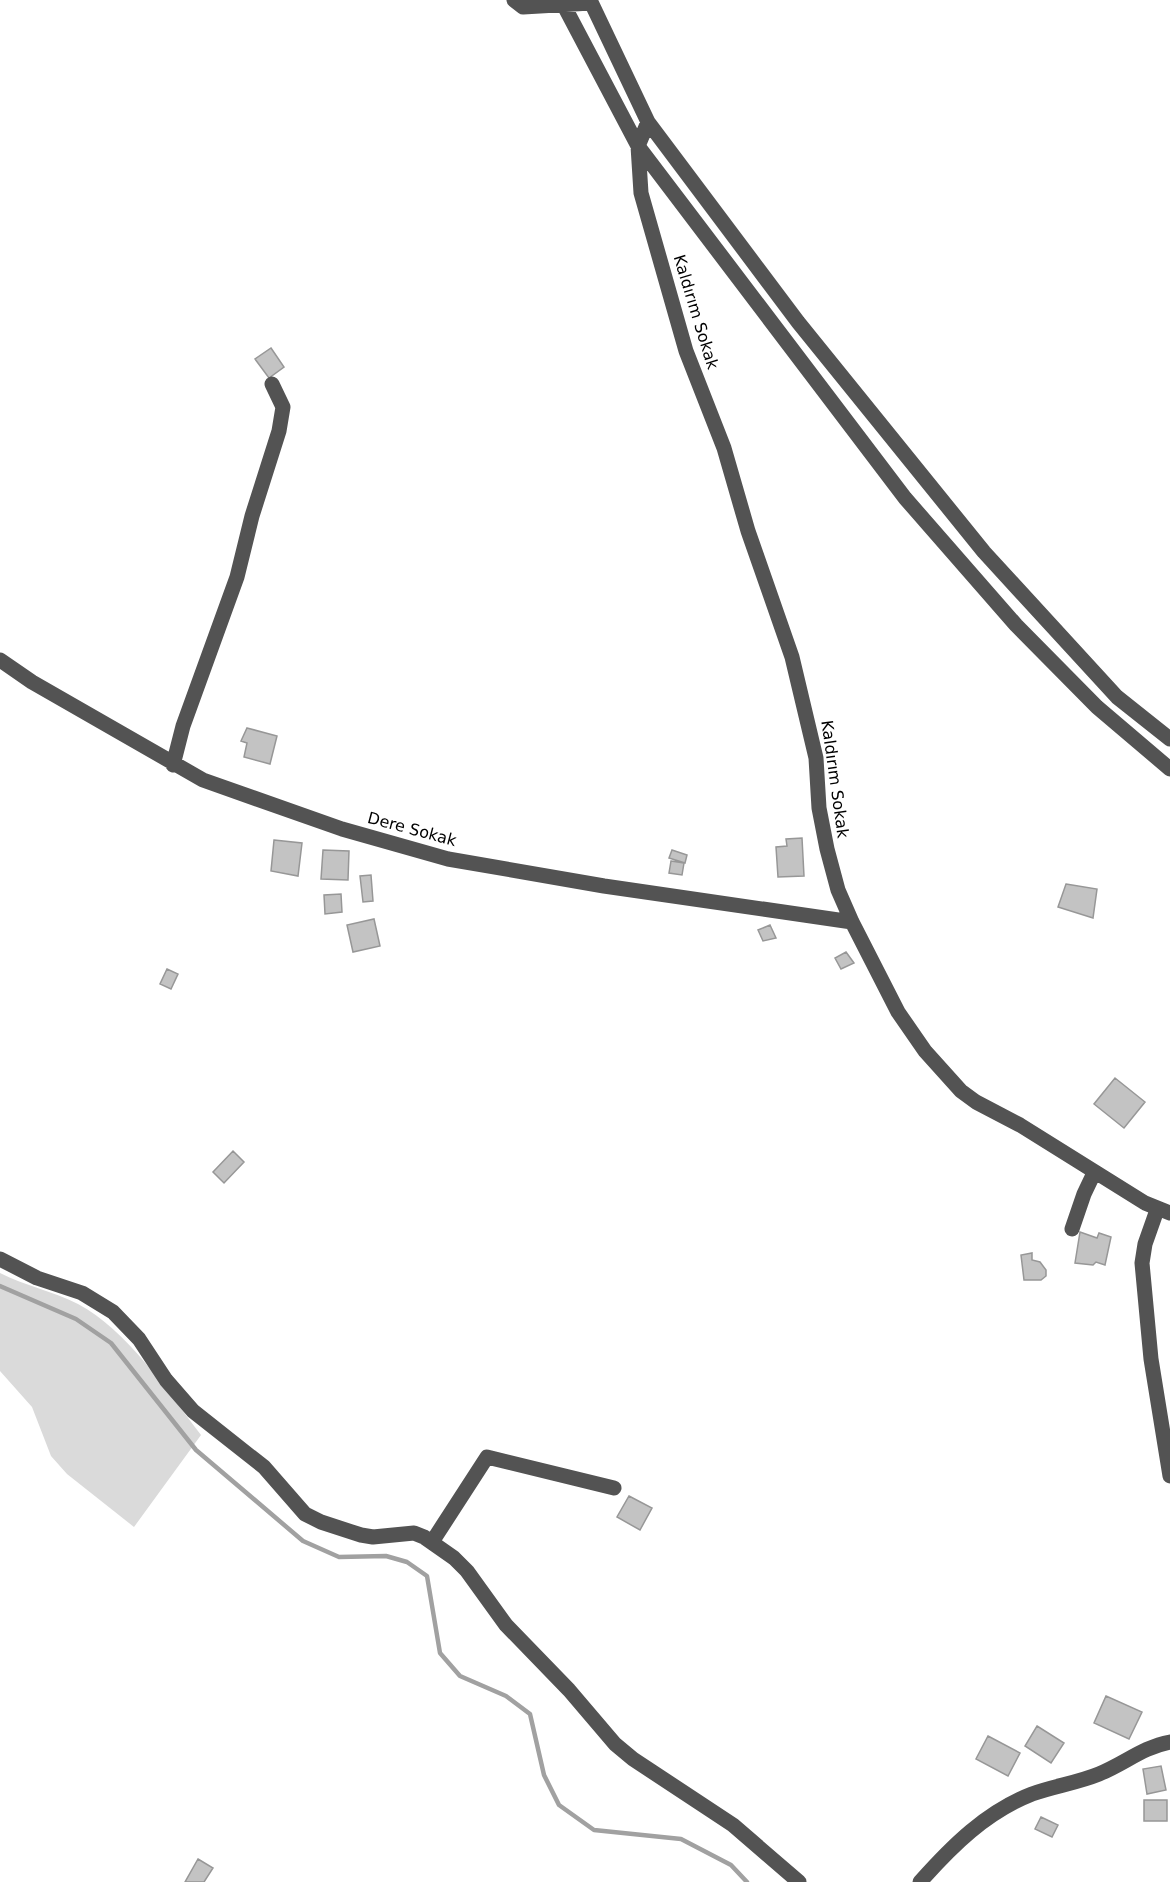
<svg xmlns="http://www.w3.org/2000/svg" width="1170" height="1882" viewBox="0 0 1170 1882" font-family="'DejaVu Sans',sans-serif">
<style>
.green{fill:#dadada}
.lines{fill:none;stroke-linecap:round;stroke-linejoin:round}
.stream{stroke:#a1a1a1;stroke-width:4.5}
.building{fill:#c3c3c3;stroke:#979797;stroke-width:1.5}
.minor{stroke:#535353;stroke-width:15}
.labels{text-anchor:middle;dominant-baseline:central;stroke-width:4.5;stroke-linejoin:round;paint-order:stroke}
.street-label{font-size:16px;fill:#000;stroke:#fff}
</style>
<rect width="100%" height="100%" fill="#fff"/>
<path class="green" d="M0 1273C25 1286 53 1291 78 1304 127 1330 167 1391 201 1435L134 1527 67 1474 51 1456 32 1407 0 1371Z"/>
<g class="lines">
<path class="stream" d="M0 1286 76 1319 111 1343 196 1450 303 1541 339 1557 386 1556 407 1562 427 1576 440 1653 460 1676 506 1696 530 1714 544 1775 559 1805 594 1830 681 1839 731 1865 747 1882"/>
</g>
<path class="building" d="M271 348 284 367 269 378 255 359Z
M247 728 277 736 270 764 244 757 247 743 241 741Z
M802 838 804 876 778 877 776 847 787 846 786 839Z
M274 840 302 843 298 876 271 871Z
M323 850 349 851 348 880 321 879Z
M672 850 687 855 685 863 669 858Z
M671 861 684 863 682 875 669 873Z
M371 875 373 901 363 902 360 876Z
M1066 884 1097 889 1093 918 1058 907Z
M341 894 342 912 325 914 324 895Z
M374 919 380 946 353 952 347 925Z
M770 925 776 938 763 941 758 930Z
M846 952 854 963 841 969 835 958Z
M167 969 178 974 171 989 160 984Z
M1115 1078 1145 1102 1124 1128 1094 1104Z
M233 1151 244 1162 224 1183 213 1172Z
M1080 1232 1097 1238 1099 1233 1111 1237 1105 1265 1096 1262 1093 1265 1075 1263Z
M1032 1253V1260L1040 1262 1046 1270V1276L1041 1280H1024L1021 1255Z
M629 1496 652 1508 640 1530 617 1517Z
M1106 1696 1142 1712 1129 1739 1094 1723Z
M1037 1726 1064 1743 1051 1763 1025 1746Z
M988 1736 1020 1753 1008 1776 976 1759Z
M1161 1766 1166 1790 1147 1794 1143 1769Z
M1144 1800H1167V1821H1144Z
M1041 1817 1058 1825 1052 1837 1035 1829Z
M198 1859 213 1868 204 1882H185Z"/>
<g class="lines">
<path class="minor" d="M514 0 523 7 591 3
M561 0 638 146 905 498 1016 625 1097 707 1170 769
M590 0 648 122 798 322 984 552 1117 697 1170 739
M648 122 638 146 641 193 686 351 724 448 748 531 792 657 816 758 819 808 827 849 838 890 852 922 898 1012 925 1051 961 1091 976 1102 1020 1125 1145 1203 1170 1213
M0 660 32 682 203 780 342 829 448 859 604 886 852 922
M173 765 183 726 237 577 252 516 279 431 283 407 272 384
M1157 1210 1145 1244 1142 1263 1151 1359 1170 1476
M1072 1229 1084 1194 1094 1173
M0 1259 37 1278 82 1293 113 1312 139 1339 166 1380 193 1411 264 1467 305 1514 321 1522 361 1535 373 1537 414 1533 424 1537 454 1558 467 1571 506 1625 569 1690 615 1744 633 1759 733 1825 799 1882
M432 1542 487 1457 614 1488
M920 1882C952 1846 986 1812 1032 1794 1054 1786 1077 1783 1099 1774 1124 1764 1143 1747 1170 1742"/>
</g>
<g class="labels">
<g class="street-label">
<text transform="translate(696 312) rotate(73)">Kaldırım Sokak</text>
<text transform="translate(835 779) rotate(82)">Kaldırım Sokak</text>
<text transform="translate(412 829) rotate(15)">Dere Sokak</text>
</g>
</g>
</svg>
